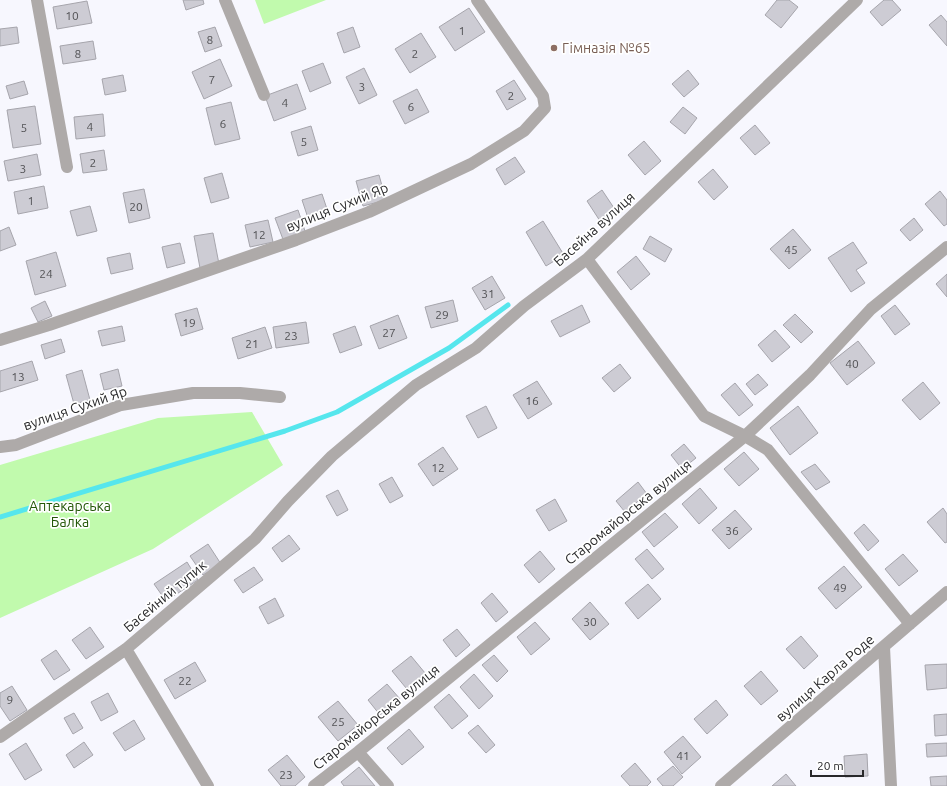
<svg xmlns="http://www.w3.org/2000/svg" width="947" height="786" viewBox="0 0 947 786" font-family="Ubuntu,sans-serif">
<style>
.green{fill:#c1faad}
.lines{fill:none;stroke-linecap:round;stroke-linejoin:round}
.stream{stroke:#56e6ed;stroke-width:5}
.building{fill:#cdccd4;stroke:#a6a5ac}
.minor{stroke:#aeaaa9;stroke-width:12}
.education-dot{fill:#8d6e63;stroke:#fff;stroke-width:1.5}
.labels{text-anchor:middle;dominant-baseline:central;stroke-width:3.5;stroke-linejoin:round;paint-order:stroke}
.number-label{font-size:12px;fill:#525255}
.education-label{font-size:14px;fill:#785e54;stroke:#fff;text-anchor:start}
.street-label{font-size:14px;fill:#29292b;stroke:#fff}
.park-label{font-size:14px;fill:#225706;stroke:#fff}
</style>
<rect width="100%" height="100%" fill="#f7f7fe"/>
<path class="green" d="M255 0H326L264 24Z
M252 412 283 465 153 549 0 618V465L158 418Z"/>
<g class="lines">
<path class="stream" d="M0 517 285 431 337 412 449 348 508 305"/>
</g>
<path class="building" d="M183 0H203L204 4 186 10Z
M777 0H789L798 7 781 28 765 15Z
M884 0H892L901 10 882 26 870 12Z
M87 1 92 23 57 29 53 7Z
M469 8 485 32 455 51 439 27Z
M941 15 947 22V46L929 25Z
M17 27 19 43 0 46V29Z
M215 27 222 46 205 52 198 32Z
M353 27 360 47 344 53 337 33Z
M421 33 436 57 410 73 395 49Z
M93 41 96 59 63 64 60 46Z
M220 59 232 86 204 99 192 72Z
M323 63 331 83 310 92 302 71Z
M364 68 377 95 359 104 346 77Z
M688 70 699 84 684 97 672 84Z
M123 75 126 91 105 95 102 79Z
M514 80 526 99 507 110 496 91Z
M24 81 28 94 10 99 6 86Z
M297 84 306 109 274 121 265 96Z
M417 89 429 112 405 124 393 101Z
M231 102 240 139 215 145 206 108Z
M35 106 41 144 13 148 7 110Z
M683 107 697 118 685 134 670 122Z
M103 114 105 136 76 139 74 117Z
M755 125 770 143 755 155 740 138Z
M311 126 318 150 298 156 291 132Z
M644 141 661 161 645 175 628 155Z
M104 150 107 170 83 173 80 154Z
M37 154 41 175 8 181 4 161Z
M515 157 525 172 505 185 496 169Z
M713 169 728 187 714 200 698 182Z
M222 173 229 198 211 203 204 178Z
M379 175 386 200 363 206 356 181Z
M44 186 48 208 18 214 14 192Z
M144 189 150 218 129 223 123 193Z
M602 190 616 211 600 221 587 201Z
M940 191 947 200V224L944 226 925 204Z
M322 194 329 215 309 221 302 200Z
M90 206 97 231 77 236 70 211Z
M298 210 306 234 284 242 275 218Z
M914 218 923 230 910 241 900 230Z
M268 220 273 242 250 247 245 225Z
M543 221 564 255 546 266 526 232Z
M9 227 16 245 0 251V231Z
M793 229 811 250 789 269 770 249Z
M213 233 219 264 200 268 194 236Z
M650 236 672 249 665 262 643 249Z
M853 242 867 263 856 270 865 283 851 292 828 258Z
M180 243 185 263 167 268 162 247Z
M56 252 66 286 35 295 26 261Z
M130 253 133 269 111 274 107 258Z
M636 256 650 274 631 290 617 272Z
M947 274V297L936 284Z
M492 276 505 298 485 310 472 288Z
M453 300 458 321 431 328 425 307Z
M45 301 52 316 38 322 31 308Z
M582 305 590 322 560 337 551 321Z
M895 305 910 324 895 335 881 316Z
M197 308 203 329 181 336 175 314Z
M795 314 813 332 801 343 783 325Z
M398 315 407 338 379 349 370 326Z
M306 322 309 343 276 348 273 327Z
M122 326 125 341 102 346 98 331Z
M355 326 362 345 340 353 333 334Z
M265 327 272 348 238 359 232 338Z
M775 330 790 347 772 362 758 345Z
M61 339 65 352 45 359 41 345Z
M858 341 875 363 847 385 830 363Z
M32 361 38 380 0 392V371Z
M620 364 631 378 614 392 602 378Z
M118 369 122 386 104 390 100 374Z
M82 370 90 400 74 404 66 375Z
M758 374 768 385 755 395 746 384Z
M537 381 552 404 528 419 513 395Z
M923 382 940 403 920 420 902 400Z
M735 383 753 405 739 416 721 395Z
M486 406 497 428 478 438 466 416Z
M798 406 818 433 790 455 770 428Z
M684 444 696 458 682 469 671 455Z
M443 447 458 469 433 486 418 464Z
M744 452 759 469 739 486 724 469Z
M815 464 830 482 816 490 801 472Z
M392 477 403 496 390 503 379 484Z
M638 482 647 494 625 512 616 501Z
M700 488 717 508 699 524 682 504Z
M338 490 348 510 337 516 326 496Z
M555 499 567 521 549 531 536 510Z
M943 508 947 514V542L945 543 927 522Z
M735 510 752 529 729 549 712 530Z
M665 513 678 527 654 547 642 532Z
M864 524 879 541 868 551 854 533Z
M289 535 300 549 282 562 272 548Z
M208 544 221 564 203 575 190 556Z
M647 549 664 569 652 579 635 559Z
M540 551 555 569 539 583 524 565Z
M903 554 918 571 899 586 885 569Z
M187 562 198 580 166 601 154 584Z
M844 566 862 587 836 609 818 588Z
M254 567 263 580 243 593 234 580Z
M648 584 661 599 638 619 625 603Z
M492 593 508 612 496 622 481 603Z
M275 598 284 616 268 624 259 607Z
M590 602 609 624 590 640 572 619Z
M535 622 550 639 531 655 517 637Z
M90 627 104 647 86 659 72 640Z
M457 629 470 645 456 657 443 640Z
M801 636 818 656 804 669 786 649Z
M56 650 70 670 54 680 41 660Z
M494 655 508 671 497 682 482 665Z
M411 656 430 679 411 694 392 671Z
M195 662 206 681 175 699 164 680Z
M947 664V688L927 690 925 665Z
M761 671 778 691 761 705 744 686Z
M474 674 493 696 479 709 460 687Z
M387 684 400 699 380 715 368 700Z
M12 686 27 710 10 721 0 706V693Z
M108 693 118 712 101 721 91 702Z
M449 694 468 716 452 729 434 707Z
M716 700 728 715 707 734 694 719Z
M338 701 358 725 338 741 318 717Z
M74 713 83 728 73 734 64 718Z
M947 714V735L935 736 934 715Z
M134 720 145 739 125 751 113 733Z
M478 725 495 745 486 753 468 733Z
M409 729 424 747 402 765 387 748Z
M683 736 701 757 682 774 664 752Z
M84 742 93 755 74 768 66 755Z
M26 743 42 770 25 780 9 754Z
M947 743V756L927 757 926 744Z
M867 754 868 776 845 777 844 756Z
M287 755 305 777 295 786H281L268 770Z
M635 763 651 782 647 786H630L621 776Z
M673 766 683 777 673 786H663L657 779Z
M359 767 375 786H344L341 782Z
M786 774 796 786H772Z
M947 776V786H931L930 777Z"/>
<g class="lines">
<path class="minor" d="M37 0 67 167
M225 0 264 95
M587 259 704 416 745 436 768 450 910 624
M0 340 49 325 166 285 296 240 369 212 471 164 524 131 545 108 543 96 477 0
M0 447 16 445 121 405 193 393H240L280 397
M884 647 891 786
M126 649 208 786
M0 737 126 649 255 539 288 501 332 456 416 385 476 348 524 306 587 259 857 0
M358 752 388 786
M314 786 358 752 745 436 810 375 871 309 947 247
M721 786 947 592"/>
</g>
<circle class="education-dot" cx="554" cy="48" r="4"/>
<g class="labels">
<g class="number-label">
<text x="72" y="15">10</text>
<text x="462" y="30">1</text>
<text x="210" y="39">8</text>
<text x="78" y="53">8</text>
<text x="415" y="53">2</text>
<text x="212" y="79">7</text>
<text x="362" y="86">3</text>
<text x="511" y="95">2</text>
<text x="285" y="102">4</text>
<text x="411" y="106">6</text>
<text x="223" y="123">6</text>
<text x="90" y="126">4</text>
<text x="24" y="127">5</text>
<text x="304" y="141">5</text>
<text x="93" y="162">2</text>
<text x="23" y="168">3</text>
<text x="31" y="200">1</text>
<text x="136" y="206">20</text>
<text x="259" y="234">12</text>
<text x="791" y="249">45</text>
<text x="46" y="273">24</text>
<text x="488" y="293">31</text>
<text x="442" y="314">29</text>
<text x="189" y="322">19</text>
<text x="389" y="332">27</text>
<text x="291" y="335">23</text>
<text x="252" y="343">21</text>
<text x="852" y="363">40</text>
<text x="18" y="376">13</text>
<text x="532" y="400">16</text>
<text x="438" y="467">12</text>
<text x="732" y="530">36</text>
<text x="840" y="587">49</text>
<text x="590" y="621">30</text>
<text x="185" y="680">22</text>
<text x="10" y="699">9</text>
<text x="338" y="721">25</text>
<text x="683" y="755">41</text>
<text x="286" y="774">23</text>
</g>
<g class="education-label">
<text x="562" y="48">Гімназія №65</text>
</g>
<g class="street-label">
<text transform="translate(337 207) rotate(-22)">вулиця Сухий Яр</text>
<text transform="translate(594 229) rotate(-42)">Басейна вулиця</text>
<text transform="translate(75 408) rotate(-19)">вулиця Сухий Яр</text>
<text transform="translate(628 512) rotate(-39)">Старомайорська вулиця</text>
<text transform="translate(165 596) rotate(-40)">Басейний тупик</text>
<text transform="translate(825 678) rotate(-41)">вулиця Карла Роде</text>
<text transform="translate(376 717) rotate(-39)">Старомайорська вулиця</text>
</g>
<g class="park-label">
<text x="70" y="506">Аптекарська<tspan x="70" dy="16">Балка</tspan></text>
</g>
</g>
<path d="M811 770v6h52v-6" fill="none" stroke="#29292b" stroke-width="2"/>
<text x="817" y="770" font-size="12" fill="#29292b" stroke="#ffffff" stroke-width="3" paint-order="stroke">20 m</text>
</svg>
